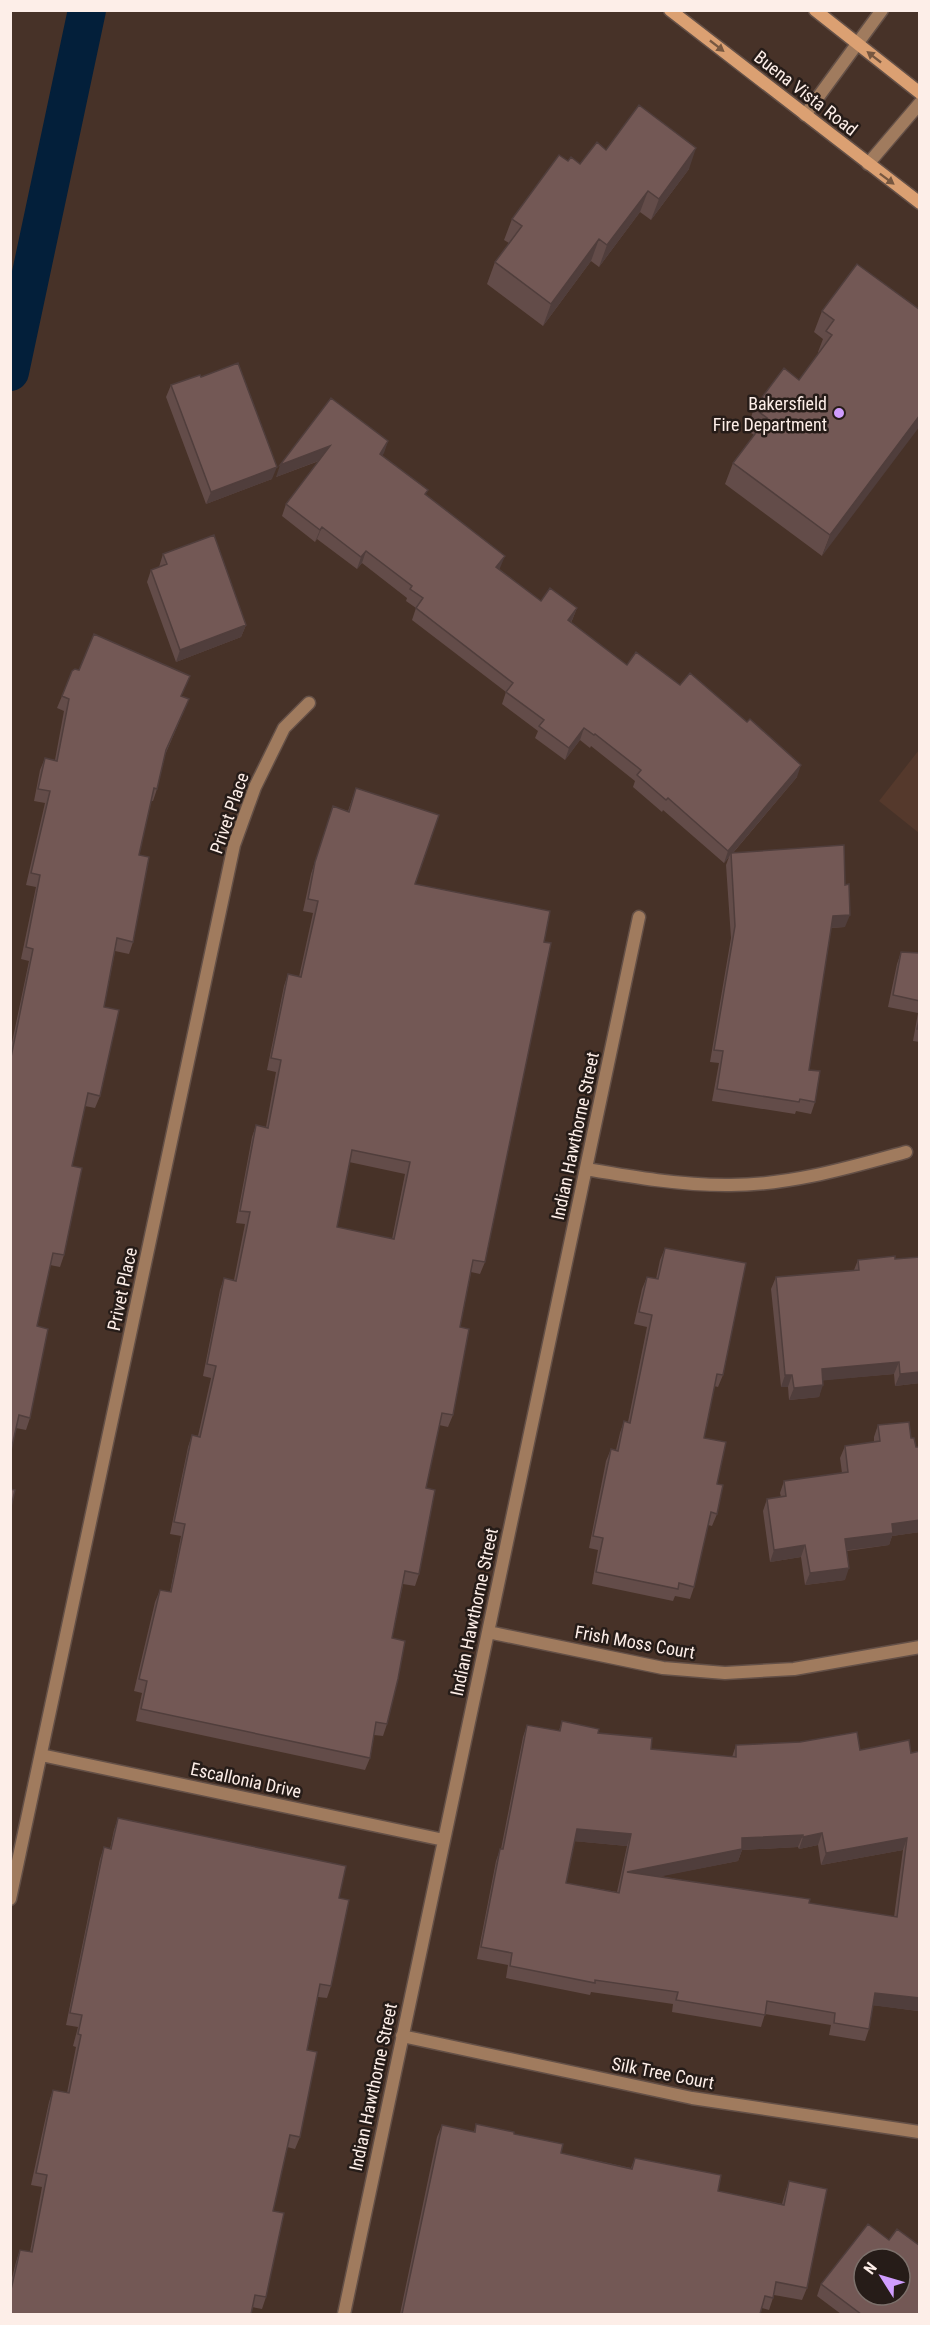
<svg xmlns="http://www.w3.org/2000/svg" width="930" height="2325" viewBox="0 0 930 2325" font-family="'Roboto Condensed',sans-serif">
<style>
.built{fill:#55392c}
.lines{fill:none;stroke-linecap:round;stroke-linejoin:round}
.canal{stroke:#031f3a;stroke-width:38}
.street-casing{stroke:#645047;stroke-width:15}
.secondary-casing{stroke:#645047;stroke-width:15}
.street{stroke:#a07b5e;stroke-width:12}
.secondary{stroke:#dba072;stroke-width:12}
.wall{fill:#634c49;fill-rule:evenodd}
.shaded-wall{fill:#503e3c}
.building{fill:#735855;stroke:#503e3c;stroke-width:1.5;fill-rule:evenodd}
.oneway{fill:#775740}
.poi-dot{fill:#d09dfe;stroke:#261c18;stroke-width:2}
.labels{text-anchor:middle;dominant-baseline:central;stroke-width:5;stroke-linejoin:round;paint-order:stroke}
.street-label{font-size:18px;fill:#fdeee8;stroke:#261c18}
.poi-label{font-size:18px;fill:#fdeee8;stroke:#261c18;text-anchor:end}
</style>
<rect width="100%" height="100%" fill="#473228"/>
<path class="built" d="M919 750V833L879 801Z"/>
<g class="lines">
<path class="canal" d="M10 372 87 10"/>
<defs>
<path id="street" d="M805 115 882 10
M868 164 920 103
M586 1169C633 1177 679 1185 726 1185 787 1186 848 1168 906 1152
M488 1632 663 1668 725 1673 794 1669 920 1647
M41 1755 444 1840
M10 1899 234 845 255 787 284 728 309 703
M402 2036 692 2098 919 2132
M344 2314 639 917"/>
<path id="secondary" d="M670 10 920 203
M815 10 920 93"/>
</defs>
<use href="#street" class="street-casing"/>
<use href="#secondary" class="secondary-casing"/>
<use href="#street" class="street"/>
<use href="#secondary" class="secondary"/>
</g>
<path class="wall" d="M606 150 689 169 651 220 640 212 599 267 591 261 543 326 487 284 495 262 509 243 504 240 512 219 568 161 580 164Z
M920 310 822 556 725 484 733 463 754 435 747 430 754 408 799 380 819 353 818 352 823 339 814 332 822 311Z
M201 377 272 479 206 504 166 397 171 385Z
M331 398 388 441 382 456 426 495 500 568 499 569 541 601 577 608 571 623 627 665 797 777 733 853 845 927 831 928 809 1070 815 1102 811 1114 796 1111 795 1114 712 1101 719 1063 710 1062 731 938 726 865 729 857 724 863 663 810 662 812 633 787 635 781 591 746 590 748 580 740 565 760 535 738 538 731 502 704 506 692 412 620 416 608 406 601 407 598 362 563 357 569 317 539 315 542 282 516 286 504 319 461 276 477Z
M163 554 246 625 241 637 176 662 147 582 151 570 159 567Z
M62 696H182L189 699 165 755 157 789 153 801H151L139 855 133 942 129 954 115 951 104 1007 100 1096 95 1108 85 1106 72 1166 64 1255 60 1267 50 1265 37 1326 30 1418 26 1430 16 1428 10 1455V1052L29 961 21 959 36 887 26 885 45 803 34 801 40 770 45 758 55 760 64 711 57 708Z
M356 788 415 884 485 1262 480 1274 471 1272 460 1327 453 1415 448 1427 439 1425 426 1488 419 1574 415 1586 403 1584 392 1638 387 1724 383 1736 374 1735 370 1758 365 1770 136 1721 142 1693 134 1691 155 1602 160 1590 170 1592 181 1536 170 1534 188 1447 192 1435 198 1436 211 1378 203 1376 220 1290 224 1278 234 1280 245 1224 236 1223 252 1137 256 1125 266 1127 276 1072 267 1070 284 986 288 974 299 977 313 913 303 911 311 874 333 806 348 811ZM349 1162 405 1174 392 1239 337 1227Z
M920 944V1042L913 1041 918 1013 888 1007 897 964 901 952 918 953Z
M665 1248 723 1375 718 1387 714 1386 704 1438 717 1484V1514L712 1526 708 1525 694 1587 690 1599 675 1596 673 1601 592 1584 598 1550 589 1548 606 1461 611 1449 616 1450 620 1433 624 1421 628 1422 647 1327 634 1324 642 1289 647 1277 656 1279 660 1260Z
M920 1257V1383L895 1386 894 1374 823 1380 819 1397 789 1400 788 1387H781L771 1289 776 1277 854 1270 858 1260 895 1259Z
M878 1425 920 1520V1532L892 1536 889 1545 847 1551 845 1580 805 1585 801 1557 770 1562 763 1511 767 1499 781 1497 780 1493 784 1481 842 1473 840 1458 845 1446 874 1442V1437Z
M562 1721 651 1749 732 1757 736 1745 860 1750 909 1740 918 2011 873 2005 869 2029 865 2041 829 2035 831 2025 765 2014 761 2027 672 2012 673 2004 591 1992 590 1995 506 1978 508 1965 477 1959 496 1861 500 1849H501L523 1737 527 1725 559 1731ZM574 1841 627 1846 617 1892 566 1883ZM818 1845 821 1865 903 1850 894 1917 809 1903 660 1876 738 1861 742 1850 798 1847 799 1849Z
M118 1818 339 1898 331 1986 327 1998 318 1997 307 2050 300 2137 295 2149 287 2147 273 2211 266 2297 262 2309 252 2307 10 2314V2286L16 2262 20 2250 30 2252 42 2187 31 2185 49 2102 53 2090 67 2093 76 2047 73 2046 78 2027 66 2025 100 1859 104 1847 110 1849 114 1830Z
M476 2124 514 2134 561 2153 631 2168 635 2158 718 2191 782 2204 785 2193 789 2181 807 2288 802 2300 774 2295 769 2310 762 2308 760 2314H400L437 2137 442 2125 474 2132Z
M889 2240 920 2314H841L817 2296 821 2284Z"/>
<path class="shaded-wall" d="M696 148 689 169 651 220 659 199Z
M648 191 640 212 599 267 607 245Z
M599 239 591 261 543 326 551 304Z
M920 415V426L822 556 830 535Z
M388 441 384 453 376 466 380 454Z
M330 446 326 458 276 477 280 465Z
M277 467 272 479 206 504 211 492Z
M322 527 317 539 315 542 320 530Z
M366 551 362 563 357 569 361 557Z
M505 556 500 568 492 579 496 567Z
M577 608 572 620 563 632 568 620Z
M246 625 241 637 176 662 180 650Z
M584 728 580 740 565 760 569 748Z
M801 765 797 777 731 855V853L729 857 724 863 728 851Z
M850 915 845 927 829 928 833 916Z
M899 1362 894 1374 818 1381 822 1369Z
M920 1372V1383L895 1386 900 1374Z
M785 1375H792L788 1387H781Z
M823 1385 819 1397 789 1400 794 1388Z
M920 1520V1532L892 1536 889 1545 841 1551 845 1539 892 1524Z
M805 1545 801 1557 770 1562 774 1550Z
M849 1568 845 1580 805 1585 810 1573Z
M577 1829 631 1834 627 1846 572 1841Z
M822 1833 818 1845 799 1849 803 1837Z
M803 1835 798 1847 742 1850 738 1861 623 1884 627 1872 742 1838Z
M907 1838 903 1850 821 1865 826 1853Z
M875 1993 920 1998V2007L918 2011 870 2005Z"/>
<path class="building" d="M639 105 696 148 659 199 648 191 607 245 599 239 551 304 495 262 522 226 512 219 559 155 568 161 571 157 580 164 597 142 606 150Z
M857 264 920 310V415L830 535 733 463 767 418 754 408 784 368 799 380 832 335 826 331 834 320 822 311Z
M238 363 277 467 211 492 171 385 200 375 201 377Z
M331 398 388 441 380 454 428 490 425 494 505 556 496 567 541 601 550 588 577 608 568 620 627 665 636 652 680 685 690 673 747 722 750 719 801 765 728 851 668 798 666 800 637 775 641 770 595 734 594 735 584 728 569 748 539 726 544 720 506 692 513 683 416 608 423 598 410 589 412 586 366 551 361 557 322 527 320 530 286 504 330 446 280 465Z
M214 535 246 625 180 650 151 570 167 564 163 554Z
M94 634 190 676 181 696 189 699 166 750 157 789 154 788 139 855 149 857 133 942 117 938 104 1007 119 1010 100 1096 88 1093 72 1166 82 1168 64 1255 53 1253 37 1326 48 1329 30 1418 19 1415 10 1455V1062L33 949 26 947 40 875 31 873 50 791 38 789 45 758 57 761 69 699 62 696 72 671 75 669 79 670Z
M356 788 439 815 415 884 550 911 544 942 551 943 485 1262 473 1260 460 1327 469 1329 453 1415 442 1413 426 1488 435 1490 419 1574 405 1571 392 1638 405 1641 398 1679 387 1724 376 1722 370 1758 141 1709 147 1681 139 1679 160 1590 171 1592 185 1524 174 1522 192 1435 200 1437 216 1366 207 1364 224 1278 236 1281 250 1212 240 1211 256 1125 268 1128 281 1060 271 1058 288 974 301 977 318 901 308 899 315 862 333 806 349 812ZM352 1150 410 1162 394 1239 337 1227Z
M844 845 845 885 849 884 850 915 833 916 809 1070 820 1071 815 1102 800 1099 799 1102 717 1089 723 1051 714 1050 735 926 731 853Z
M901 952 920 953V1001L893 995Z
M920 1017V1029H917Z
M665 1248 746 1263 723 1375 717 1374 704 1438 726 1442 717 1484 723 1485 717 1514 711 1512 694 1587 679 1583 678 1589 596 1572 603 1538 593 1536 611 1449 618 1451 624 1421 630 1423 652 1315 639 1312 647 1277 658 1279Z
M895 1256V1259L920 1257V1372L900 1374 899 1362 822 1369 823 1385 794 1388 792 1375H785L776 1277 859 1270 858 1260Z
M909 1422 911 1438H914L916 1447H920V1520L892 1524 893 1533 845 1539 849 1568 810 1573 805 1545 774 1550 767 1499 786 1496 784 1481 848 1472 845 1446 880 1441 878 1425Z
M10 1489 15 1490 10 1511Z
M562 1721 599 1729 598 1733 652 1738 651 1749 736 1757V1745L800 1742 857 1732 860 1750 909 1740 911 1753 920 1751V1998L875 1993 869 2029 834 2023 835 2013 767 2001 765 2015 676 2000 678 1992 595 1980V1983L510 1966 512 1953 481 1947 500 1849H503L527 1725 560 1731ZM577 1829 631 1834 619 1893 566 1883ZM822 1833 826 1853 907 1838 897 1917 809 1903 810 1899 627 1872 742 1849V1838L803 1835V1837Z
M118 1818 346 1866 339 1898 349 1900 331 1986 320 1984 307 2050 317 2052 300 2137 290 2135 273 2211 284 2213 266 2297 255 2295 251 2314H10V2294L20 2250 32 2252 47 2175 36 2173 53 2090 69 2093 81 2035 78 2034 82 2015 70 2013 104 1847 111 1849Z
M476 2124 514 2132V2134L563 2144 561 2153 632 2169 635 2158 721 2175 718 2191 784 2205 789 2181 827 2189 807 2288 776 2282 773 2298 765 2296 760 2314H402L442 2125 475 2132Z
M868 2224 889 2240 897 2229 920 2246V2314H861L821 2284ZM864 2259H900V2295H864Z"/>
<defs><path id="oneway-solid" d="M-6-.8H1V-3.2L6.5 0L1 3.2V.8H-6Z" transform="scale(1.5)"/></defs>
<g class="oneway">
<use href="#oneway-solid" transform="translate(717 46) rotate(38)"/>
<use href="#oneway-solid" transform="translate(874 57) rotate(-142)"/>
<use href="#oneway-solid" transform="translate(887 179) rotate(37)"/>
</g>
<circle class="poi-dot" cx="839" cy="413" r="6"/>
<g class="labels">
<g class="street-label">
<text transform="translate(806 93) rotate(38)">Buena Vista Road</text>
<text transform="translate(229 813) rotate(-71)">Privet Place</text>
<text transform="translate(575 1136) rotate(-78)">Indian Hawthorne Street</text>
<text transform="translate(122 1289) rotate(-78)">Privet Place</text>
<text transform="translate(474 1612) rotate(-78)">Indian Hawthorne Street</text>
<text transform="translate(635 1642) rotate(10)">Frish Moss Court</text>
<text transform="translate(246 1780) rotate(12)">Escallonia Drive</text>
<text transform="translate(663 2073) rotate(11)">Silk Tree Court</text>
<text transform="translate(373 2087) rotate(-78)">Indian Hawthorne Street</text>
</g>
<g class="poi-label">
<text x="827" y="403">Bakersfield<tspan x="827" dy="21">Fire Department</tspan></text>
</g>
</g>
<rect width="930" height="2325" fill="none" stroke="#fdeee8" stroke-width="24"/>
<g transform="translate(882 2277) rotate(307)"><circle r="28" fill="#261c18" stroke="#7c706b" stroke-width="1.5"/>
<path d="M0-4.5L10 22L0 15L-10 22Z" fill="#d09dfe"/>
<text y="-9" font-size="16" font-weight="bold" text-anchor="middle" fill="#fdeee8">N</text>
</g>
</svg>
